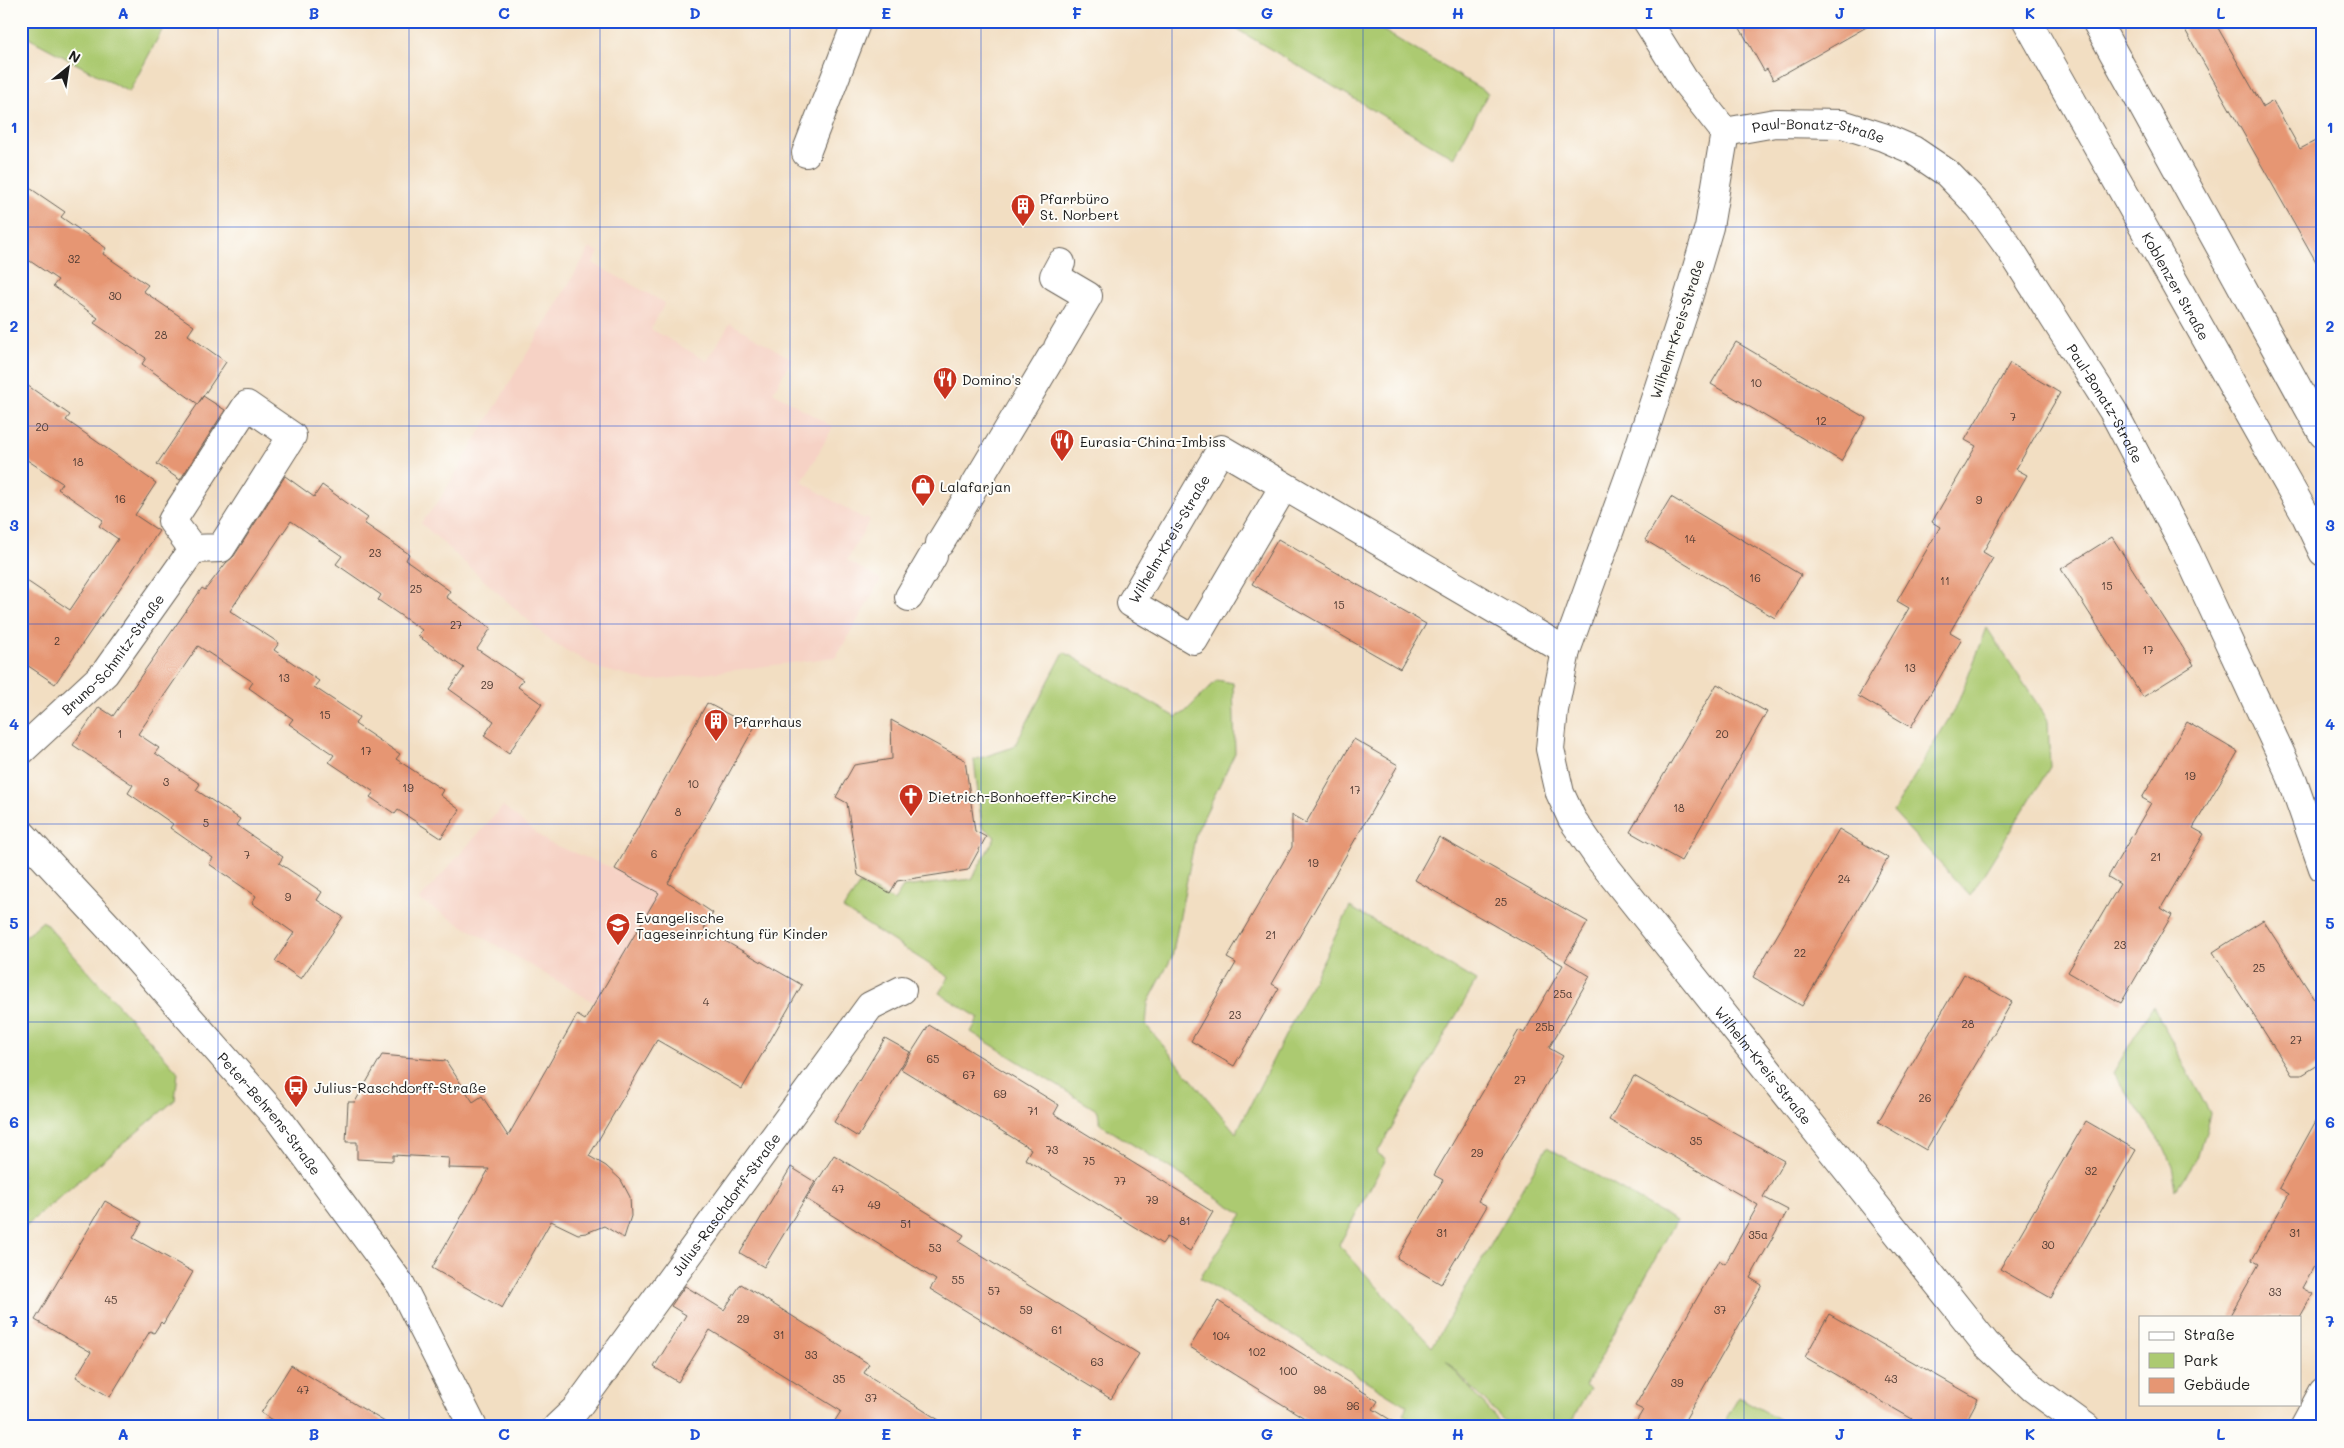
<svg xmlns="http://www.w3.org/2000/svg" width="2344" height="1448" viewBox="0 0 2344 1448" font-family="Mali,sans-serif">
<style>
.built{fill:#f6d2c5}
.green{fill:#acca71;stroke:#647346}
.building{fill:#e69673}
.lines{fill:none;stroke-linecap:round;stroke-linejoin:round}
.pedestrian-casing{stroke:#676056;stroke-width:30}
.minor-casing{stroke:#676056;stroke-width:30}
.secondary-casing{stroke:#676056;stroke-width:30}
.pedestrian{stroke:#fff;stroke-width:28}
.minor{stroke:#fff;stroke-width:28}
.secondary{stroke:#fff;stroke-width:28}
.grid{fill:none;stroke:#1d4ed8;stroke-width:1;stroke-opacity:0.55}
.labels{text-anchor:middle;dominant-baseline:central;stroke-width:4;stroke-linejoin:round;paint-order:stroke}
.number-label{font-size:11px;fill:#4e3a32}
.street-label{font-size:14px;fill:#1c1c1c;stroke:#fdfcf7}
.poi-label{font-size:14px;fill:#1c1c1c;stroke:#fdfcf7;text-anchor:start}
.neatline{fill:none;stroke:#1d4ed8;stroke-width:2}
.grid-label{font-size:16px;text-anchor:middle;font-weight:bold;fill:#1d4ed8}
</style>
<rect width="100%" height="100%" fill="#fdfcf7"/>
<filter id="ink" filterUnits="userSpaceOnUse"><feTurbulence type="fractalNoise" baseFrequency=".02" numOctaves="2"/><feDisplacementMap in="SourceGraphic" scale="10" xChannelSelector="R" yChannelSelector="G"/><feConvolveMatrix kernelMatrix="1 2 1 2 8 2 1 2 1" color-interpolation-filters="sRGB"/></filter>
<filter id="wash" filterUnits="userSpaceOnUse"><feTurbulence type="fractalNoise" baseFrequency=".0096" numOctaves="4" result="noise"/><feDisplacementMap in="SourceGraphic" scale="20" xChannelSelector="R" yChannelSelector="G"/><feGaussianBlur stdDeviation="1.12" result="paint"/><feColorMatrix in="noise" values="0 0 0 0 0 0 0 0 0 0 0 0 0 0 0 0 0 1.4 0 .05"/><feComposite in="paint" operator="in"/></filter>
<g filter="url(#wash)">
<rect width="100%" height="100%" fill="#f2dec2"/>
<path class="built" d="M590 248 599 252 593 263 665 303 651 329 707 361 730 323 792 359 773 392 833 427 802 482 864 519 866 517 870 520 847 560 881 580 836 657 649 681 600 669 553 643 421 523 439 501Z
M503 806 547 842 615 869 662 894 672 908 803 984 742 1089 419 900Z"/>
<path class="green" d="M30 21H167L129 92 23 35Z
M1223 21H1367L1488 93 1454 158Z
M1987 628 2048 720 2050 767 1970 896 1893 812 1957 705Z
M1064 652 1176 717 1184 713 1217 680 1233 683 1235 753 1196 833 1172 957 1148 1003 1146 1025 1236 1133 1350 907 1476 981 1377 1153 1386 1159 1339 1245 1432 1347 1547 1147 1676 1221 1585 1386 1590 1389 1568 1427H1510L1446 1361 1504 1427H1424L1403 1414 1407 1406 1200 1278 1243 1214 1100 1124 1098 1111 971 1032 979 1018 939 993 949 977 843 909 860 884 894 901 903 887 972 879 995 837 982 826 974 760 1014 747Z
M43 921 178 1072 175 1100 36 1217 22 1231 21 940Z
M2153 1006 2210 1114 2197 1158 2176 1190 2172 1166 2164 1148 2113 1073Z
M1739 1397 1793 1427H1721Z"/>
<g id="blocks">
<path class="building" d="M1736 21H1877L1773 80 1767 69 1764 71Z
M2180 21H2214L2263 107 2273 101 2300 149 2323 137V274Z
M21 182 65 212 61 217 106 248 103 254 148 285 143 291 194 326 188 335 226 362 198 404 142 364 146 358 94 323 98 318 53 286 58 280 21 255Z
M1736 342 1866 418 1841 461 1711 384Z
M2010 363 2060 393 2016 469 2027 475 1983 552 1993 558 1950 632 1962 639 1911 727 1858 696 1909 608 1897 601 1940 527 1932 522 1976 446 1965 440Z
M21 381 70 415 66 420 156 483 135 515 159 531 55 684 21 661V577L70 610 118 539 99 526 103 520 58 489 62 483 21 456Z
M203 396 225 410 180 480 157 464Z
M285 476 314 497 322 485 368 518 364 523 409 554 406 560 450 591 446 597 491 628 477 649 523 680 518 687 542 704 509 753 484 736 494 721 449 689 464 668 418 636 422 630 378 600 381 595 336 564 342 556 291 521 230 611 279 643 274 650 319 681 314 687 359 717 355 724 400 754 396 759 443 790 440 795 460 810 441 838 398 810 395 814 370 797 374 792 329 762 334 755 289 724 293 719 249 688 253 682 198 646 138 734 159 748 155 753 200 784 196 790 240 819 236 825 283 857 279 863 322 892 317 900 343 917 301 979 275 961 294 933 252 903 256 896 209 864 213 858 170 828 173 824 128 793 133 785 73 745 99 707 113 716 202 588 205 590 226 563 234 556Z
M1671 497 1801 575 1775 618 1645 540Z
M2112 537 2194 665 2143 697 2061 569Z
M1278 539 1426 624 1400 669 1252 584Z
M1717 684 1767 712 1681 861 1630 832Z
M707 703 754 728 668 883 713 913 704 929 802 985 742 1089 657 1040 589 1156 606 1166 621 1180 630 1197 631 1216 624 1238 604 1226 586 1233 578 1234 551 1221 502 1308 432 1268 489 1169 448 1168 449 1158 393 1155V1161L357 1159V1142H346L348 1102H355L382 1055 446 1061 473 1102 482 1096 508 1136 577 1015 585 1020 659 893 615 869Z
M891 720 965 760 975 831 986 837 968 870 897 881 890 893 858 875 847 803 836 797 854 765 892 759Z
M2187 722 2238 752 2193 828 2204 834 2161 908 2172 915 2121 1003 2068 972 2120 884 2108 877 2151 803 2142 798Z
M1354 739 1398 765 1272 984 1279 988 1234 1066 1191 1041 1236 963 1227 958 1292 847V815L1306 823Z
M1839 829 1888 858 1802 1006 1753 977Z
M1439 837 1588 922 1565 961 1590 976 1549 1048 1563 1056 1478 1201 1487 1206 1441 1284 1397 1258 1443 1180 1434 1175 1519 1030 1524 1033 1563 965 1415 880Z
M2263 920 2323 1012V1062L2302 1075H2292L2213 952Z
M1964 974 2012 1002 1926 1150 1878 1122Z
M929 1025 1059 1105 1054 1114 1213 1212 1190 1251 1167 1237 1162 1244 1025 1159 1031 1149 901 1069Z
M885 1038 910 1052 858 1137 834 1122Z
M1634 1076 1784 1161 1763 1197 1788 1210 1750 1278 1762 1285 1681 1427H1633L1643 1410 1635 1406 1719 1260 1725 1264 1758 1205 1609 1120Z
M2323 1108V1250L2302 1288 2313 1294 2300 1317H2229L2259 1264 2252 1260 2289 1194 2279 1188Z
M2086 1121 2136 1150 2051 1298 2000 1269Z
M834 1155 964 1235 959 1242 1139 1354 1111 1399 930 1289 936 1280 806 1199Z
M791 1167 815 1182 764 1267 740 1253Z
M105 1201 142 1222 133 1238 193 1272 163 1324 161 1322 154 1333 150 1331 110 1397 76 1377 91 1352 35 1320Z
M741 1284 869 1364 864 1373 950 1427H831L841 1411 710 1330 678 1382 654 1367 686 1315 671 1306 685 1286 724 1310Z
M1218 1301 1378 1401 1373 1409 1402 1427H1319L1190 1347Z
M1829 1314 1978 1399 1963 1427H1926L1805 1357Z
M291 1365 393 1427H283L261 1413Z"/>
</g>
</g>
<g filter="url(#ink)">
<use href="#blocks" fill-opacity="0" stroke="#676056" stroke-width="1"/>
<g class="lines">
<defs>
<path id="pedestrian" d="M1058 347 1088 296 1054 276 1061 263
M975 485 1052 356
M940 543 971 492
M909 597 933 556"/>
<g id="minor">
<path id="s1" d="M1647 21 1684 80 1725 132 1709 227 1686 305 1634 463 1566 651 1554 710 1550 749 1560 793 1572 819 1601 861 1986 1344 2034 1389 2086 1427"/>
<path id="s2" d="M1725 132 1775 123 1842 124 1883 137 1913 150 1947 173 1979 206 2010 249 2113 411 2186 550 2291 776 2323 868"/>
<path d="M806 153 857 21"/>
<path d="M247 405 292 436 221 548 193 549 172 521Z"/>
<path id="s3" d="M1284 486 1194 640 1131 603 1221 449 1566 651"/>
<path id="s4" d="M21 751 105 673 193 549"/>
<path id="s5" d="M21 833 116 935 280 1121 401 1285 473 1427"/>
<path id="s6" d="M557 1427 576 1409 870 1006 902 990"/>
<path d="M2304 1427 2323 1392"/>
</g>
<g id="secondary">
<path id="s7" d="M2027 21 2305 514 2323 552"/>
<path d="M2096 21 2323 434"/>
</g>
</defs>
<use href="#pedestrian" class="pedestrian-casing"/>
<use href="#minor" class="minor-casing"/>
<use href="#secondary" class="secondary-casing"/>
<use href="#pedestrian" class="pedestrian"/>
<use href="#minor" class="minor"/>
<use href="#secondary" class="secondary"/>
</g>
</g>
<path class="grid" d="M218 21V1427M409 21V1427M600 21V1427M790 21V1427M981 21V1427M1172 21V1427M1363 21V1427M1554 21V1427M1744 21V1427M1935 21V1427M2126 21V1427M21 227H2323M21 426H2323M21 624H2323M21 824H2323M21 1022H2323M21 1222H2323"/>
<defs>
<symbol id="building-pin" viewBox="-11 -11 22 30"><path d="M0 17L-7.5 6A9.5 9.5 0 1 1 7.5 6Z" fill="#c8321e" stroke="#fdfcf7"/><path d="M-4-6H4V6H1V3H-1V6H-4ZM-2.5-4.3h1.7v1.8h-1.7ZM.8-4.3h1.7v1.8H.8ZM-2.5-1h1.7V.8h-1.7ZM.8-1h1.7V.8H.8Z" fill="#fff"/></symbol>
<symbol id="restaurant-pin" viewBox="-11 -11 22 30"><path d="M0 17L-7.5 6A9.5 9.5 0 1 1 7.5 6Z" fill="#c8321e" stroke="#fdfcf7"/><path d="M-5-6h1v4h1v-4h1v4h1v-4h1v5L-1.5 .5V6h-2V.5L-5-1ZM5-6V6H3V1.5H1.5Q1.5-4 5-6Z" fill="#fff"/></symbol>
<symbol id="shop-pin" viewBox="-11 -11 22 30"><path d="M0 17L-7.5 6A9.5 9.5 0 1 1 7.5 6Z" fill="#c8321e" stroke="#fdfcf7"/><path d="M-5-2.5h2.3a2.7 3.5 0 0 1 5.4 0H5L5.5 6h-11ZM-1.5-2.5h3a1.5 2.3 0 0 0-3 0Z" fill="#fff"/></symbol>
<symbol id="church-pin" viewBox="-11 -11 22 30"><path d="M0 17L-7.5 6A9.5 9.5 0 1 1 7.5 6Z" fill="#c8321e" stroke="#fdfcf7"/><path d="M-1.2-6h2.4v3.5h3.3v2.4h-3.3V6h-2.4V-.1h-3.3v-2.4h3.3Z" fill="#fff"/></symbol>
<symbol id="school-pin" viewBox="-11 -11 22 30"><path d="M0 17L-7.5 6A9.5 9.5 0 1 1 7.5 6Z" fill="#c8321e" stroke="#fdfcf7"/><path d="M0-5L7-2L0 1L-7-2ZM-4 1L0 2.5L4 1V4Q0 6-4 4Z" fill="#fff"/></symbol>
<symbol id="bus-pin" viewBox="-11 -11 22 30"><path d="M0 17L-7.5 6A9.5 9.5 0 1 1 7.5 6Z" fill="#c8321e" stroke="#fdfcf7"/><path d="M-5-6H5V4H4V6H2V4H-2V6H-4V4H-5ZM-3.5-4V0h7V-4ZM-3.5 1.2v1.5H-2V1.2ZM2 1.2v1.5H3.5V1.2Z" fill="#fff"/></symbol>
</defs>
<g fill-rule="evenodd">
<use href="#building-pin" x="1009" y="192" width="28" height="38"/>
<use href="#restaurant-pin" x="931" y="365" width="28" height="38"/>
<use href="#restaurant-pin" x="1048" y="427" width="28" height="38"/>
<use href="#shop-pin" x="909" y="472" width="28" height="38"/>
<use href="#building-pin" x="702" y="707" width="28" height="38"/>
<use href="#church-pin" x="897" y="782" width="28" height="38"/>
<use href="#school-pin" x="604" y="911" width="28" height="38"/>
<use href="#bus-pin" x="282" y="1073" width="28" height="38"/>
</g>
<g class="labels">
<g class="number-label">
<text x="74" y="258">32</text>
<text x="115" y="295">30</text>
<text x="161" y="334">28</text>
<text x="1756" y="382">10</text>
<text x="2013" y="416">7</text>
<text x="1821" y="420">12</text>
<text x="42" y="426">20</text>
<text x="78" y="461">18</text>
<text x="120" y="498">16</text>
<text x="1979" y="499">9</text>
<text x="1690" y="538">14</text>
<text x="375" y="552">23</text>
<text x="1755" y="577">16</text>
<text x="1945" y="580">11</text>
<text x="2107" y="585">15</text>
<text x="416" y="588">25</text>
<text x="1339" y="604">15</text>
<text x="456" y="624">27</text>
<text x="57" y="640">2</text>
<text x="2148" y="649">17</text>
<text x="1910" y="667">13</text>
<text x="284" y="677">13</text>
<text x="487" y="684">29</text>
<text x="325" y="714">15</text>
<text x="120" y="733">1</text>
<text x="1722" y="733">20</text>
<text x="366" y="750">17</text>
<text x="2190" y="775">19</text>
<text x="166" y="781">3</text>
<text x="693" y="783">10</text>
<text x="408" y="787">19</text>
<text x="1355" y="789">17</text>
<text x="1679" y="807">18</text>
<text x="678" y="811">8</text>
<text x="206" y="822">5</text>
<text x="654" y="853">6</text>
<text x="247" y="854">7</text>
<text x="2156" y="856">21</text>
<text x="1313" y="862">19</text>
<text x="1844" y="878">24</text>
<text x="288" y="896">9</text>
<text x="1501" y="901">25</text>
<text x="1271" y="934">21</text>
<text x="2120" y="944">23</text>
<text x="1800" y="952">22</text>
<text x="2259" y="967">25</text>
<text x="1563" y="993">25a</text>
<text x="706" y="1001">4</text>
<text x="1235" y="1014">23</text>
<text x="1968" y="1023">28</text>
<text x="1545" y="1026">25b</text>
<text x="2296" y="1039">27</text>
<text x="933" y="1058">65</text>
<text x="969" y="1074">67</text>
<text x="1520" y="1079">27</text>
<text x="1000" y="1093">69</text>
<text x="1925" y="1097">26</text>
<text x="1033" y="1110">71</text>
<text x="1696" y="1140">35</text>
<text x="1052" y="1149">73</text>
<text x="1477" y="1152">29</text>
<text x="1089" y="1160">75</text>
<text x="2091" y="1170">32</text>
<text x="1120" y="1180">77</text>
<text x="838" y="1188">47</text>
<text x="1152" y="1199">79</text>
<text x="874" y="1204">49</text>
<text x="1185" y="1220">81</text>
<text x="906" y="1223">51</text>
<text x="1442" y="1232">31</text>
<text x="2295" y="1232">31</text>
<text x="1758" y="1234">35a</text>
<text x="2048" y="1244">30</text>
<text x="935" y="1247">53</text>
<text x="958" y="1279">55</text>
<text x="994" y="1290">57</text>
<text x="2275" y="1291">33</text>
<text x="111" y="1299">45</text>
<text x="1026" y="1309">59</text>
<text x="1720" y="1309">37</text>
<text x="743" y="1318">29</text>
<text x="1057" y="1329">61</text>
<text x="779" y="1334">31</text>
<text x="1221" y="1335">104</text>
<text x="1257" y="1351">102</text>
<text x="811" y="1354">33</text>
<text x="1097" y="1361">63</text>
<text x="1288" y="1370">100</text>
<text x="839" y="1378">35</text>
<text x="1891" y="1378">43</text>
<text x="1677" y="1382">39</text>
<text x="303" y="1389">47</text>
<text x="1320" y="1389">98</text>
<text x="871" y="1397">37</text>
<text x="1353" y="1405">96</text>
</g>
<g class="street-label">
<text stroke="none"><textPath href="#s2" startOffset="95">Paul-Bonatz-Straße</textPath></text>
<text stroke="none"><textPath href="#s7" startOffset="304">Koblenzer Straße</textPath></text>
<text transform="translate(1677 329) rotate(-72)">Wilhelm-Kreis-Straße</text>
<text stroke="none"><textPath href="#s2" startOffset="515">Paul-Bonatz-Straße</textPath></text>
<text stroke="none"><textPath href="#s3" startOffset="326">Wilhelm-Kreis-Straße</textPath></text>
<text stroke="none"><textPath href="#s4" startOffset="134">Bruno-Schmitz-Straße</textPath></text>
<text stroke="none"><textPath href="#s1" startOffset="1165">Wilhelm-Kreis-Straße</textPath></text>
<text stroke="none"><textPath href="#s5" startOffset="375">Peter-Behrens-Straße</textPath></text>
<text stroke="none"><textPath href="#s6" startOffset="280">Julius-Raschdorff-Straße</textPath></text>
</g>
<g class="poi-label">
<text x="1040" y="198">Pfarrbüro<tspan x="1040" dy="16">St. Norbert</tspan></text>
<text x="962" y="379">Domino's</text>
<text x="1080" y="441">Eurasia-China-Imbiss</text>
<text x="940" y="486">Lalafarjan</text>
<text x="734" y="721">Pfarrhaus</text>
<text x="928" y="796">Dietrich-Bonhoeffer-Kirche</text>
<text x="636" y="917">Evangelische<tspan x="636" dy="16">Tageseinrichtung für Kinder</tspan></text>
<text x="314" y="1087">Julius-Raschdorff-Straße</text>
</g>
</g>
<rect width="2344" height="1448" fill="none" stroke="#fdfcf7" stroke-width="55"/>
<rect x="2139" y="1316" width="162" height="90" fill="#fdfcf7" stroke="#a3a29f"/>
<rect x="2149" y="1332" width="25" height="8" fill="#ffffff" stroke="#a3a29f"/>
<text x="2184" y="1340" font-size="15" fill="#1c1c1c">Straße</text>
<rect x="2149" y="1353" width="25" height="15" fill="#acca71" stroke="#a3a29f"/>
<text x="2184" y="1366" font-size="15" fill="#1c1c1c">Park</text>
<rect x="2149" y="1378" width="25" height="15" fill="#e69673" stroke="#a3a29f"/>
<text x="2184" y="1390" font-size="15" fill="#1c1c1c">Gebäude</text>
<g transform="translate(68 68) rotate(30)" stroke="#fdfcf7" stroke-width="4" paint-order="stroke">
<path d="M0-4L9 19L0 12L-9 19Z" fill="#1c1c1c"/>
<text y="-8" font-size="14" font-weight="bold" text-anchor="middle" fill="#1c1c1c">N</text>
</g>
<rect x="28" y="28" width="2288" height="1392" class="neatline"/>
<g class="grid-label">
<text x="123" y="19">A</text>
<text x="314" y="19">B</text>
<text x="504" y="19">C</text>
<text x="695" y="19">D</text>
<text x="886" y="19">E</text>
<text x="1077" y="19">F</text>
<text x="1267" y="19">G</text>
<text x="1458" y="19">H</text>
<text x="1649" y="19">I</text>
<text x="1840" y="19">J</text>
<text x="2030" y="19">K</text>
<text x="2221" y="19">L</text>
<text x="14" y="133">1</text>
<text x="2330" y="133">1</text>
<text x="14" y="332">2</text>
<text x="2330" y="332">2</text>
<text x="14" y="531">3</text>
<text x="2330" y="531">3</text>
<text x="14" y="730">4</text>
<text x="2330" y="730">4</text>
<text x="14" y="929">5</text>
<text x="2330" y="929">5</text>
<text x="14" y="1128">6</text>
<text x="2330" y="1128">6</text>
<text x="14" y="1327">7</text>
<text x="2330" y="1327">7</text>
<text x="123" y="1440">A</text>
<text x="314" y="1440">B</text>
<text x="504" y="1440">C</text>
<text x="695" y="1440">D</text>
<text x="886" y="1440">E</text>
<text x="1077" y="1440">F</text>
<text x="1267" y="1440">G</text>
<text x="1458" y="1440">H</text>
<text x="1649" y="1440">I</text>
<text x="1840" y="1440">J</text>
<text x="2030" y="1440">K</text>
<text x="2221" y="1440">L</text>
</g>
</svg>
